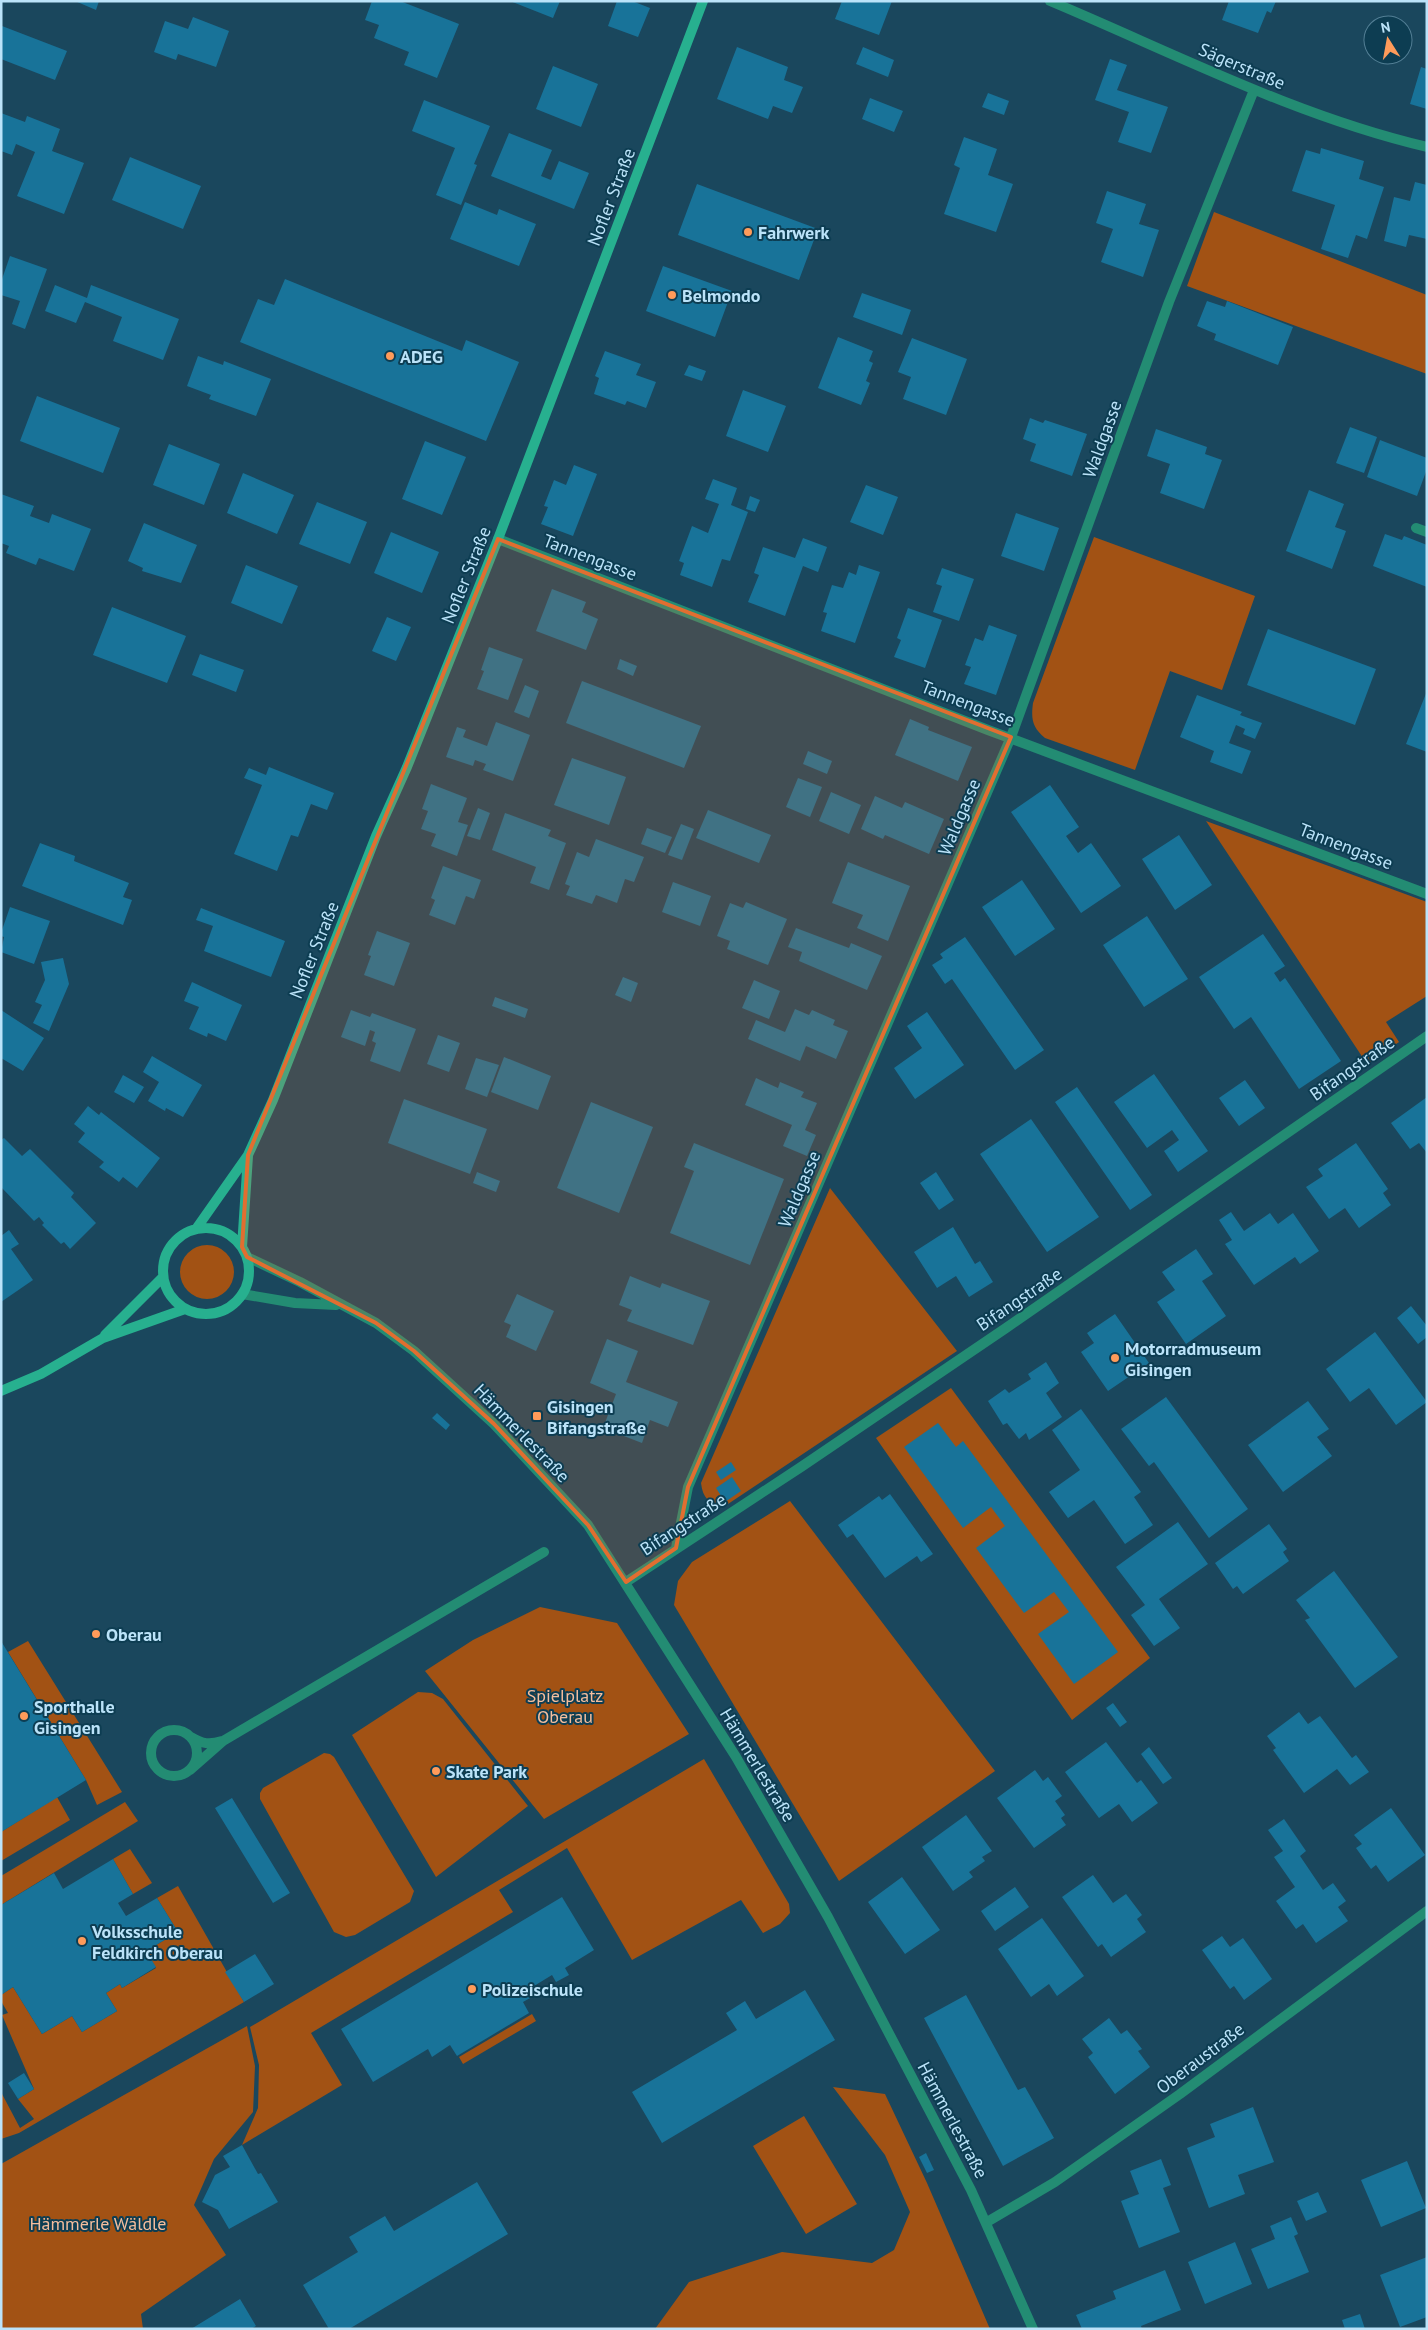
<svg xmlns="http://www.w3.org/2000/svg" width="1428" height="2330" viewBox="0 0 1428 2330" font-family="'PT Sans',sans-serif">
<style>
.green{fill:#a25214}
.building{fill:#187399}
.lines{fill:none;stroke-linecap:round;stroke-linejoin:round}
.minor{stroke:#238c73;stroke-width:10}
.tertiary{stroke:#238c73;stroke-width:10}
.secondary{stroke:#27b08f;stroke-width:10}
.marked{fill:#e16e30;fill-opacity:0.2;stroke:#e16e30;stroke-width:4;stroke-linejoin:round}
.poi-dot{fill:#ff9b5a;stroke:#0d3d52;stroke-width:2}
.labels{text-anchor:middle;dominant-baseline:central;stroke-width:4;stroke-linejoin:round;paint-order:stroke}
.street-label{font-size:18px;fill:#bbe3f9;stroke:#0d3d52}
.poi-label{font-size:18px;font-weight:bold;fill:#bbe3f9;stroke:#0d3d52;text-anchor:start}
.park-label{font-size:18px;fill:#f5be9d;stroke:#0d3d52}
</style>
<rect width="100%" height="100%" fill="#1a475d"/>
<path class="green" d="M1214 212 1427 295V374L1187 286Z
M1094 537 1255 596 1222 690 1170 671 1135 770 1045 738C1032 727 1031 719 1033 703Z
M1206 821 1427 902V996L1386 1022 1399 1042 1367 1064Z
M830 1188 957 1351 728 1504C711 1506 703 1500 701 1483Z
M180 1272a27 27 0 1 1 54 0a27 27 0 1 1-54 0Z
M951 1388 1150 1658 1072 1720 876 1438Z
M790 1501 995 1771 839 1881 674 1605 678 1581 692 1562Z
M540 1607 617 1623 689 1734 544 1819 425 1671 473 1640Z
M28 1641 122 1792 97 1805 86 1780 8 1652Z
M418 1692 432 1693 443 1699 528 1806 436 1877 352 1735Z
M324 1753 330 1754 334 1757 414 1891 410 1902 355 1935 346 1937 334 1932 260 1799V1793L263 1788Z
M704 1759 789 1904 790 1913 780 1924 763 1933 741 1900 632 1960 567 1848 499 1890 513 1912 311 2033 342 2085 242 2145 258 2108 259 2065 250 2027Z
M57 1797 70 1820 1 1861V1832Z
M125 1802 138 1821 1 1905V1876Z
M130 1849 152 1883 133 1894 113 1859Z
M178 1886 244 2002 19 2133 1 2139V2092L20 2128 34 2119 18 2099 34 2089 2 2015 8 2013 1 2001V1995L13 1987 42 2034 72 2016 82 2032 117 2011 106 1993 120 1984 122 1988 156 1968 146 1951 178 1932 157 1898Z
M532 2014 536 2021 463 2064 459 2057Z
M247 2026 255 2066 253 2112 214 2159 194 2205 226 2255 141 2314 143 2329H1V2164Z
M833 2087 885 2094 927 2183 990 2329H655L689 2282 782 2252 872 2263 894 2250 910 2212 885 2155Z
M804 2116 857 2204 806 2234 753 2146Z"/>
<path class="building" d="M75 1H99L96 10Z
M372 1H400L459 24 437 78 404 65 409 52 374 38 379 25 365 20Z
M510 1H560L553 18Z
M617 1H632L650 8 638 37 608 26Z
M842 1H892L879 35 835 19Z
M1229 1H1276L1271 13 1267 11 1258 33 1222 20Z
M193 17 229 31 216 67 178 54 176 60 154 52 165 21 188 29Z
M2 26 67 51 55 80 1 59Z
M737 47 788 67 784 80 803 87 792 113 773 106 768 119 717 99Z
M863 47 894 60 888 77 856 64Z
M1110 59 1127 65 1117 90 1168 107 1151 153 1118 142 1129 112 1095 100Z
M553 66 598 84 581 127 536 109Z
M1421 67 1427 69V109L1410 104Z
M988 93 1009 101 1004 115 982 107Z
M870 98 903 111 894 132 862 119Z
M424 100 490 126 474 164 477 165 461 205 436 195 455 148 412 131Z
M1 113 25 122 27 116 60 129 52 151 84 163 64 214 17 196 35 152 16 144 12 155 1 151Z
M509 133 552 150 541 176 551 180 559 161 589 173 574 209 491 176Z
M964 137 997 149 988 175 1013 184 996 232 944 214 960 168 954 165Z
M1321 148 1364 161 1359 179 1384 187 1367 239 1356 235 1348 258 1321 249 1335 205 1292 191 1306 150 1320 154Z
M130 157 201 186 183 229 112 200Z
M1415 182 1427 185V239L1409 235 1406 247 1384 241 1394 197 1410 201Z
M697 184 818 229 799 280 678 235Z
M1107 191 1146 204 1139 224 1159 230 1143 277 1101 262 1113 229 1096 223Z
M465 202 497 215 499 209 536 224 519 266 450 239Z
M10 256 47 269 25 329 12 324 20 301 1 295V282Z
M663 266 732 291 715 337 646 311Z
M285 279 462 351 466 340 519 362 486 441 240 342 258 299 274 305Z
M55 285 87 298 91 285 179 319 163 360 113 341 122 317 85 302 76 323 45 311Z
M862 293 911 310 902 335 853 317Z
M1207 301 1225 307 1227 301 1293 327 1278 365 1214 340 1216 334 1197 326Z
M838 337 873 351 869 361 873 363 866 381 870 383 861 405 818 388Z
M912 338 967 359 946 415 903 399 911 377 898 372Z
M605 351 641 364 636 375 656 382 646 408 627 401 625 405 594 394 599 378 595 376Z
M198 356 223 365 224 361 271 379 256 416 209 399 211 395 187 386Z
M689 365 706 371 702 381 684 375Z
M743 390 786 406 768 452 726 436Z
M37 396 120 428 103 473 20 441Z
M1030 418 1043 423 1045 420 1087 434 1072 476 1030 461 1036 444 1023 439Z
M1350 427 1377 437 1364 473 1336 463Z
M1156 429 1207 447 1205 454 1222 460 1204 509 1160 493 1170 464 1147 456Z
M1380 440 1427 458V469L1417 496 1367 477Z
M425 441 466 457 442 515 402 499Z
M169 444 220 464 204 505 153 485Z
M574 465 597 474 573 536 541 524 548 507 544 506 554 480 566 485Z
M243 473 294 495 277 534 227 513Z
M713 479 737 488 731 505 748 512 730 561 722 559 712 587 680 575 684 563 679 561 692 526 708 533 719 504 705 499Z
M866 485 898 497 883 535 850 522Z
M1309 490 1344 504 1335 527 1346 531 1332 569 1286 551Z
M1 494 34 506 30 516 49 523 52 514 91 529 74 571 39 558 36 565 6 553 9 546 1 543Z
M750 496 760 500 755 512 746 509Z
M317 502 367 522 350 564 299 544Z
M1016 513 1059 528 1044 571 1001 556Z
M144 523 197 545 181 583 142 571 143 568 128 561Z
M391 532 439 552 422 593 374 573Z
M1385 534 1402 540 1404 536 1427 545V587L1373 566Z
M803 538 827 547 818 572 803 566 785 616 748 602 759 575 754 573 763 547 795 558Z
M246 565 298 586 282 624 231 603Z
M859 565 880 572 855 643 821 631 827 613 823 612 832 585 843 588 849 572 856 575Z
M942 568 974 579 959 621 933 612 942 586 936 584Z
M552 589 586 602 582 612 598 619 586 650 536 631Z
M112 607 186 636 167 683 93 655Z
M908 608 942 620 925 668 894 657 901 640 897 638Z
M387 617 411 627 396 661 372 651Z
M989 625 1017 635 996 695 964 684 971 667 965 665 975 638 983 641Z
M1268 629 1376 669 1355 725 1247 685Z
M489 647 523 659 508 700 477 689 484 671 481 670Z
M200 654 244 670 236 692 192 675Z
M620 659 637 666 633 676 617 669Z
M582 681 701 726 684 768 566 723Z
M525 685 539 691 529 718 514 712Z
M1427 691V752L1406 744Z
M1197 695 1242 712 1240 715 1262 723 1255 739 1243 734 1245 729 1236 725 1229 743 1251 751 1242 774 1210 762 1214 751 1180 737Z
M910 719 929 727 928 730 972 747 958 781 895 755Z
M496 722 530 735 513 781 483 770 486 764 475 760 473 766 446 757 457 727 466 730 463 737 487 746Z
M808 751 832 761 827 774 803 764Z
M572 758 626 777 609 825 554 805Z
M269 767 334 793 327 810 311 804 298 837 291 835 277 871 234 854 262 785 244 778 249 768 266 775Z
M798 778 822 787 810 817 786 807Z
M431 784 467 798 458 822 468 825 457 856 431 846 436 834 421 829 428 811 422 809Z
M1050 785 1079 827 1066 836 1078 853 1091 843 1121 886 1081 913 1011 812Z
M831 792 861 805 849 834 819 821Z
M875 796 902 808 905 802 944 819 929 854 885 835 883 839 861 829Z
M478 808 490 813 480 840 467 836Z
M708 810 771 835 759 863 696 838Z
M505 813 551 830 548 836 566 843 549 890 530 883 536 867 492 850Z
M681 824 694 829 682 860 668 855Z
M647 828 672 837 665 853 641 844Z
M1179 835 1212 885 1175 910 1142 859Z
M596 839 644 857 634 882 625 879 617 903 596 895 592 904 566 895 570 886 565 884 577 852 589 857Z
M40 843 75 856 74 861 129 883 123 897 132 900 123 925 22 886Z
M848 862 910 886 888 941 857 928 863 915 832 903Z
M443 866 481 880 474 899 466 896 455 925 429 915 435 900 431 898Z
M1022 880 1055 929 1015 956 982 907Z
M673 882 711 896 700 926 662 912Z
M746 902 787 919 768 965 727 949 730 941 717 936 730 903 743 908Z
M10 907 50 921 34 964 1 952 4 937 1 936V933Z
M201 908 285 941 271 977 204 951 213 926 196 920Z
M1147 916 1188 979 1144 1007 1103 945Z
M796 928 849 948 851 943 882 956 867 990 799 961 802 952 788 947Z
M377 931 410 943 394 986 364 975 371 956 368 955Z
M1263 934 1285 966 1274 973 1280 982 1285 978 1341 1061 1299 1089 1251 1017 1234 1029 1199 977Z
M965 937 1044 1050 1015 1070 952 979 945 984 932 965 943 958 940 954Z
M63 958 69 984 49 1031 33 1023 42 1005 35 1002 45 980 41 962Z
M623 977 638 983 631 1002 615 995Z
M754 980 780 991 769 1019 742 1008Z
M192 982 242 1005 226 1041 208 1033 207 1037 189 1029 199 1007 184 1001Z
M495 997 528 1009 525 1018 492 1006Z
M795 1009 809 1015 812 1010 835 1020 833 1025 848 1031 836 1059 806 1046 800 1061 748 1039 756 1020 785 1032Z
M1 1010 44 1038 23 1071 1 1058Z
M351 1010 370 1017 372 1013 416 1029 400 1072 370 1061 376 1043 372 1041 375 1032 370 1030 365 1046 341 1037Z
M927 1012 964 1065 915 1099 894 1068 922 1048 907 1026Z
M438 1035 460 1043 449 1072 427 1064Z
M152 1056 202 1085 183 1117 166 1108 165 1111 148 1101 159 1082 143 1072Z
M504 1057 551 1076 538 1110 491 1092Z
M476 1058 499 1065 487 1097 465 1089Z
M1154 1074 1208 1151 1178 1172 1164 1151 1179 1140 1172 1130 1147 1148 1114 1102Z
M123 1075 144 1087 134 1103 114 1092Z
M756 1078 778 1088 780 1082 804 1092 801 1097 817 1103 805 1130 816 1135 807 1156 783 1146 792 1125 745 1105Z
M1245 1080 1265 1108 1239 1126 1219 1098Z
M1077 1087 1152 1195 1130 1210 1055 1102Z
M1427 1097V1153L1419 1143 1410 1149 1391 1123Z
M404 1099 487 1129 470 1174 388 1143Z
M591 1102 653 1127 619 1213 557 1188Z
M88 1106 99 1115 101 1112 160 1158 137 1188 123 1177 119 1182 99 1167 104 1162 78 1142 85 1133 74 1124Z
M1031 1119 1099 1217 1047 1252 980 1154Z
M4 1138 22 1156 30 1149 74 1193 71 1197 96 1223 70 1249 64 1242 61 1244 42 1225 44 1223 39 1217 34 1221 1 1187V1140Z
M694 1143 784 1179 750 1265 670 1233 694 1171 684 1167Z
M1356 1143 1388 1189 1383 1193 1391 1205 1359 1228 1345 1208 1329 1219 1306 1187 1323 1176 1318 1169Z
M477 1172 500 1181 496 1192 473 1183Z
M936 1172 954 1200 939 1210 920 1183Z
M1231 1212 1244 1231 1270 1213 1278 1224 1293 1213 1319 1251 1300 1264 1295 1257 1254 1285 1225 1244 1232 1240 1219 1220Z
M953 1227 975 1264 980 1261 993 1282 969 1297 956 1276 937 1288 914 1252Z
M9 1230 19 1244 11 1249 33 1280 1 1302V1236Z
M1196 1249 1213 1274 1202 1281 1226 1316 1186 1344 1157 1302 1175 1290 1162 1272Z
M630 1276 660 1288 662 1283 710 1301 693 1345 627 1321 632 1310 619 1305Z
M517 1294 554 1311 536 1351 506 1337 511 1325 504 1322Z
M1411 1306 1427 1326V1337L1418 1344 1397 1318Z
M1115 1314 1149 1363 1108 1391 1081 1352 1094 1343 1087 1333Z
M1375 1332 1427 1402 1396 1425 1369 1388 1350 1402 1326 1369Z
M607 1339 638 1351 626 1382 678 1402 668 1427 650 1420 642 1443 603 1428 616 1394 590 1383Z
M1046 1362 1059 1383 1046 1393 1062 1417 1029 1440 1026 1433 1019 1439 1007 1423 1003 1425 988 1401 1005 1389 1009 1393 1031 1379 1028 1374Z
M1166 1397 1248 1509 1209 1538 1154 1462 1149 1466 1121 1429Z
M1308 1401 1329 1429 1317 1437 1332 1456 1283 1492 1248 1445Z
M1081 1409 1141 1492 1134 1497 1153 1525 1125 1544 1094 1500 1068 1518 1049 1492 1080 1470 1052 1430Z
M437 1413 450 1425 446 1430 432 1418Z
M938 1423 956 1447 963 1441 1118 1652 1074 1684 1038 1634 1069 1612 1054 1592 1024 1613 976 1548 1005 1526 991 1507 963 1528 904 1447Z
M731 1462 736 1470 721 1480 716 1472Z
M732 1477 741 1491 725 1502 716 1488Z
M890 1494 933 1554 921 1562 917 1556 885 1578 853 1534 847 1538 838 1525 879 1496 882 1500Z
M1178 1522 1208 1564 1159 1599 1180 1628 1154 1646 1131 1615 1145 1605 1116 1567Z
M1269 1524 1287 1549 1283 1552 1289 1561 1243 1594 1237 1586 1233 1589 1215 1563Z
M1334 1571 1398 1657 1355 1688 1305 1620 1310 1618 1296 1600Z
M1 1641 86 1780 1 1832Z
M1113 1703 1127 1722 1120 1727 1106 1708Z
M1299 1712 1308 1724 1320 1716 1352 1758 1356 1755 1369 1772 1350 1785 1337 1769 1304 1793 1273 1750 1276 1748 1267 1736Z
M1106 1742 1137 1783 1141 1780 1158 1803 1132 1822 1119 1804 1099 1818 1065 1772Z
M1149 1747 1172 1778 1163 1784 1141 1754Z
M1035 1770 1043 1781 1048 1777 1062 1796 1055 1801 1065 1815 1061 1818 1066 1825 1034 1848 997 1798Z
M232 1798 290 1893 273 1903 215 1808Z
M1391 1808 1425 1855 1388 1882 1376 1865 1371 1869 1356 1848 1362 1844 1354 1835Z
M966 1815 992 1851 982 1857 985 1861 969 1872 973 1877 953 1891 922 1847Z
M1284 1819 1306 1851 1300 1856 1323 1890 1333 1883 1346 1901 1338 1907 1348 1921 1316 1943 1303 1924 1296 1929 1276 1901 1295 1887 1274 1857 1283 1851 1268 1830Z
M113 1859 133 1894 118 1903 126 1916 157 1898 178 1932 146 1951 156 1967 122 1988 120 1984 106 1993 117 2011 82 2032 72 2016 42 2034 13 1987 1 1995V1905L54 1873 63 1889Z
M1093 1875 1113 1903 1126 1894 1142 1915 1137 1919 1146 1932 1111 1957 1102 1944 1098 1947 1062 1897Z
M902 1877 940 1930 905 1954 868 1902Z
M1015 1887 1029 1907 995 1931 981 1911Z
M562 1897 594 1950 565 1968 569 1975 556 1982 552 1975 534 1986 539 1993 523 2002 529 2013 457 2056 450 2045 432 2057 428 2049 373 2082 341 2029Z
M1042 1918 1084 1976 1057 1996 1049 1984 1031 1997 998 1949Z
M1222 1936 1230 1947 1243 1938 1272 1979 1244 2000 1234 1986 1230 1989 1202 1950Z
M255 1954 274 1984 244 2002 225 1972Z
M805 1990 835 2040 662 2143 632 2092 737 2030 726 2013 745 2001 756 2019Z
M966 1995 1018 2090 1025 2087 1054 2138 1003 2166 924 2018Z
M1109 2018 1121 2034 1127 2030 1142 2049 1138 2051 1150 2067 1115 2094 1088 2057 1093 2053 1082 2039Z
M24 2073 34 2089 18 2099 8 2083Z
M1253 2107 1274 2162 1238 2175 1245 2194 1209 2208 1187 2148 1215 2137 1210 2124Z
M242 2145 258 2174 261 2173 278 2202 229 2229 218 2210 202 2202 215 2175 230 2167 223 2156Z
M926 2153 934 2170 927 2173 919 2157Z
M1161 2159 1171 2185 1163 2188 1180 2232 1139 2248 1121 2201 1139 2194 1130 2171Z
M1407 2161 1426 2208 1381 2227 1361 2180Z
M477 2182 508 2234 349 2329H329L303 2285 358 2252 349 2237 385 2216 394 2231Z
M1318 2192 1327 2212 1306 2221 1297 2201Z
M1291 2217 1298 2234 1294 2236 1309 2272 1268 2289 1251 2249 1275 2239 1270 2226Z
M1235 2242 1252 2284 1205 2304 1188 2262Z
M1427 2257V2317L1400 2327 1380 2275Z
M1165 2270 1181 2310 1141 2326 1142 2329H1082L1076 2315 1116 2299 1113 2291Z
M240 2299 256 2326 251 2329H191Z
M1360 2314 1365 2329H1345L1342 2320Z"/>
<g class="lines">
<path class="minor" d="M1050 1C1174 53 1295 116 1427 147
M1416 528 1427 532
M498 539 988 730 1427 894
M676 1548 688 1487 1011 737 1169 302 1254 90
M626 1582 801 1467 1006 1328 1427 1036
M151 1753a23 23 0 1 1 46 0a23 23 0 1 1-46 0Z
M191 1737C203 1744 209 1745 222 1741
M190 1770 223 1741 544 1552
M987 2222 1055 2182 1180 2094 1427 1911"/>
<path class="tertiary" d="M247 1257 300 1282 376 1323 414 1351 494 1424 588 1525 736 1757 828 1917 971 2190 1033 2329
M242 1294 295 1303 336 1305"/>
<path class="secondary" d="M163 1271a43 43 0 1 1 86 0a43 43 0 1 1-86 0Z
M196 1229 248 1155 273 1100 376 836 407 767 498 539 703 1
M242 1247 248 1156
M105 1335 163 1277
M1 1391 41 1374 103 1338 185 1309"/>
</g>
<path class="marked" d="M498 539 1011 737 688 1487 676 1548 626 1582 588 1525 494 1424 414 1351 376 1323 247 1257 242 1247 248 1155Z"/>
<g class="poi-dot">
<circle cx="748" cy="232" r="5"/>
<circle cx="672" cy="295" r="5"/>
<circle cx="390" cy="356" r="5"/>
<circle cx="1115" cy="1358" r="5"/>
<rect x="532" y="1411" width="10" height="10" rx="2.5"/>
<circle cx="96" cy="1634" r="5"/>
<circle cx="24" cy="1716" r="5"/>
<circle cx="436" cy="1771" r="5"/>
<circle cx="82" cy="1941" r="5"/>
<circle cx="472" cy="1989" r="5"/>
</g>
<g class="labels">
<g class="street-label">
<text transform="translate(1242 66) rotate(23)">Sägerstraße</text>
<text transform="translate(611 197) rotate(-69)">Nofler Straße</text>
<text transform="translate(1102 439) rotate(-70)">Waldgasse</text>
<text transform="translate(590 557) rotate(21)">Tannengasse</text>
<text transform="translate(466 575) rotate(-68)">Nofler Straße</text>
<text transform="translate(968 703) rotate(21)">Tannengasse</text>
<text transform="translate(959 817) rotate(-67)">Waldgasse</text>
<text transform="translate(1346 846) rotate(21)">Tannengasse</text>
<text transform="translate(314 950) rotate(-68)">Nofler Straße</text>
<text transform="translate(1352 1068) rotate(-35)">Bifangstraße</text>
<text transform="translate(799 1189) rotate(-67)">Waldgasse</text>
<text transform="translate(1019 1299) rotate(-34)">Bifangstraße</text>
<text transform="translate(522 1433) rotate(46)">Hämmerlestraße</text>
<text transform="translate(683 1524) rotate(-33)">Bifangstraße</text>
<text transform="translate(758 1765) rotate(59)">Hämmerlestraße</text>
<text transform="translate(1200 2058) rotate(-37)">Oberaustraße</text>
<text transform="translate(953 2120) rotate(62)">Hämmerlestraße</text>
</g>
<g class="poi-label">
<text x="758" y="232">Fahrwerk</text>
<text x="682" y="295">Belmondo</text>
<text x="400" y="356">ADEG</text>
<text x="1125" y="1348">Motorradmuseum<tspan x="1125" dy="21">Gisingen</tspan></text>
<text x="547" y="1406">Gisingen<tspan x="547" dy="21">Bifangstraße</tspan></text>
<text x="106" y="1634">Oberau</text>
<text x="34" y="1706">Sporthalle<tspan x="34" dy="21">Gisingen</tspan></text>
<text x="446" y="1771">Skate Park</text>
<text x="92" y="1931">Volksschule<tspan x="92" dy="21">Feldkirch Oberau</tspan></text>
<text x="482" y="1989">Polizeischule</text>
</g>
<g class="park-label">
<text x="565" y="1695">Spielplatz<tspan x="565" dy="21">Oberau</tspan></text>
<text x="98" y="2223">Hämmerle Wäldle</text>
</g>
</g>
<rect width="1428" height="2330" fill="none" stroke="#bbe3f9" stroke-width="5"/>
<g transform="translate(1388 40) rotate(349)"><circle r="24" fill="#0d3d52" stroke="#537f95"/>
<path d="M0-4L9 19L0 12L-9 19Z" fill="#ff9b5a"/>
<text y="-8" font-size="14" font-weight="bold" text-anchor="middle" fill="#bbe3f9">N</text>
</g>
</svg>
